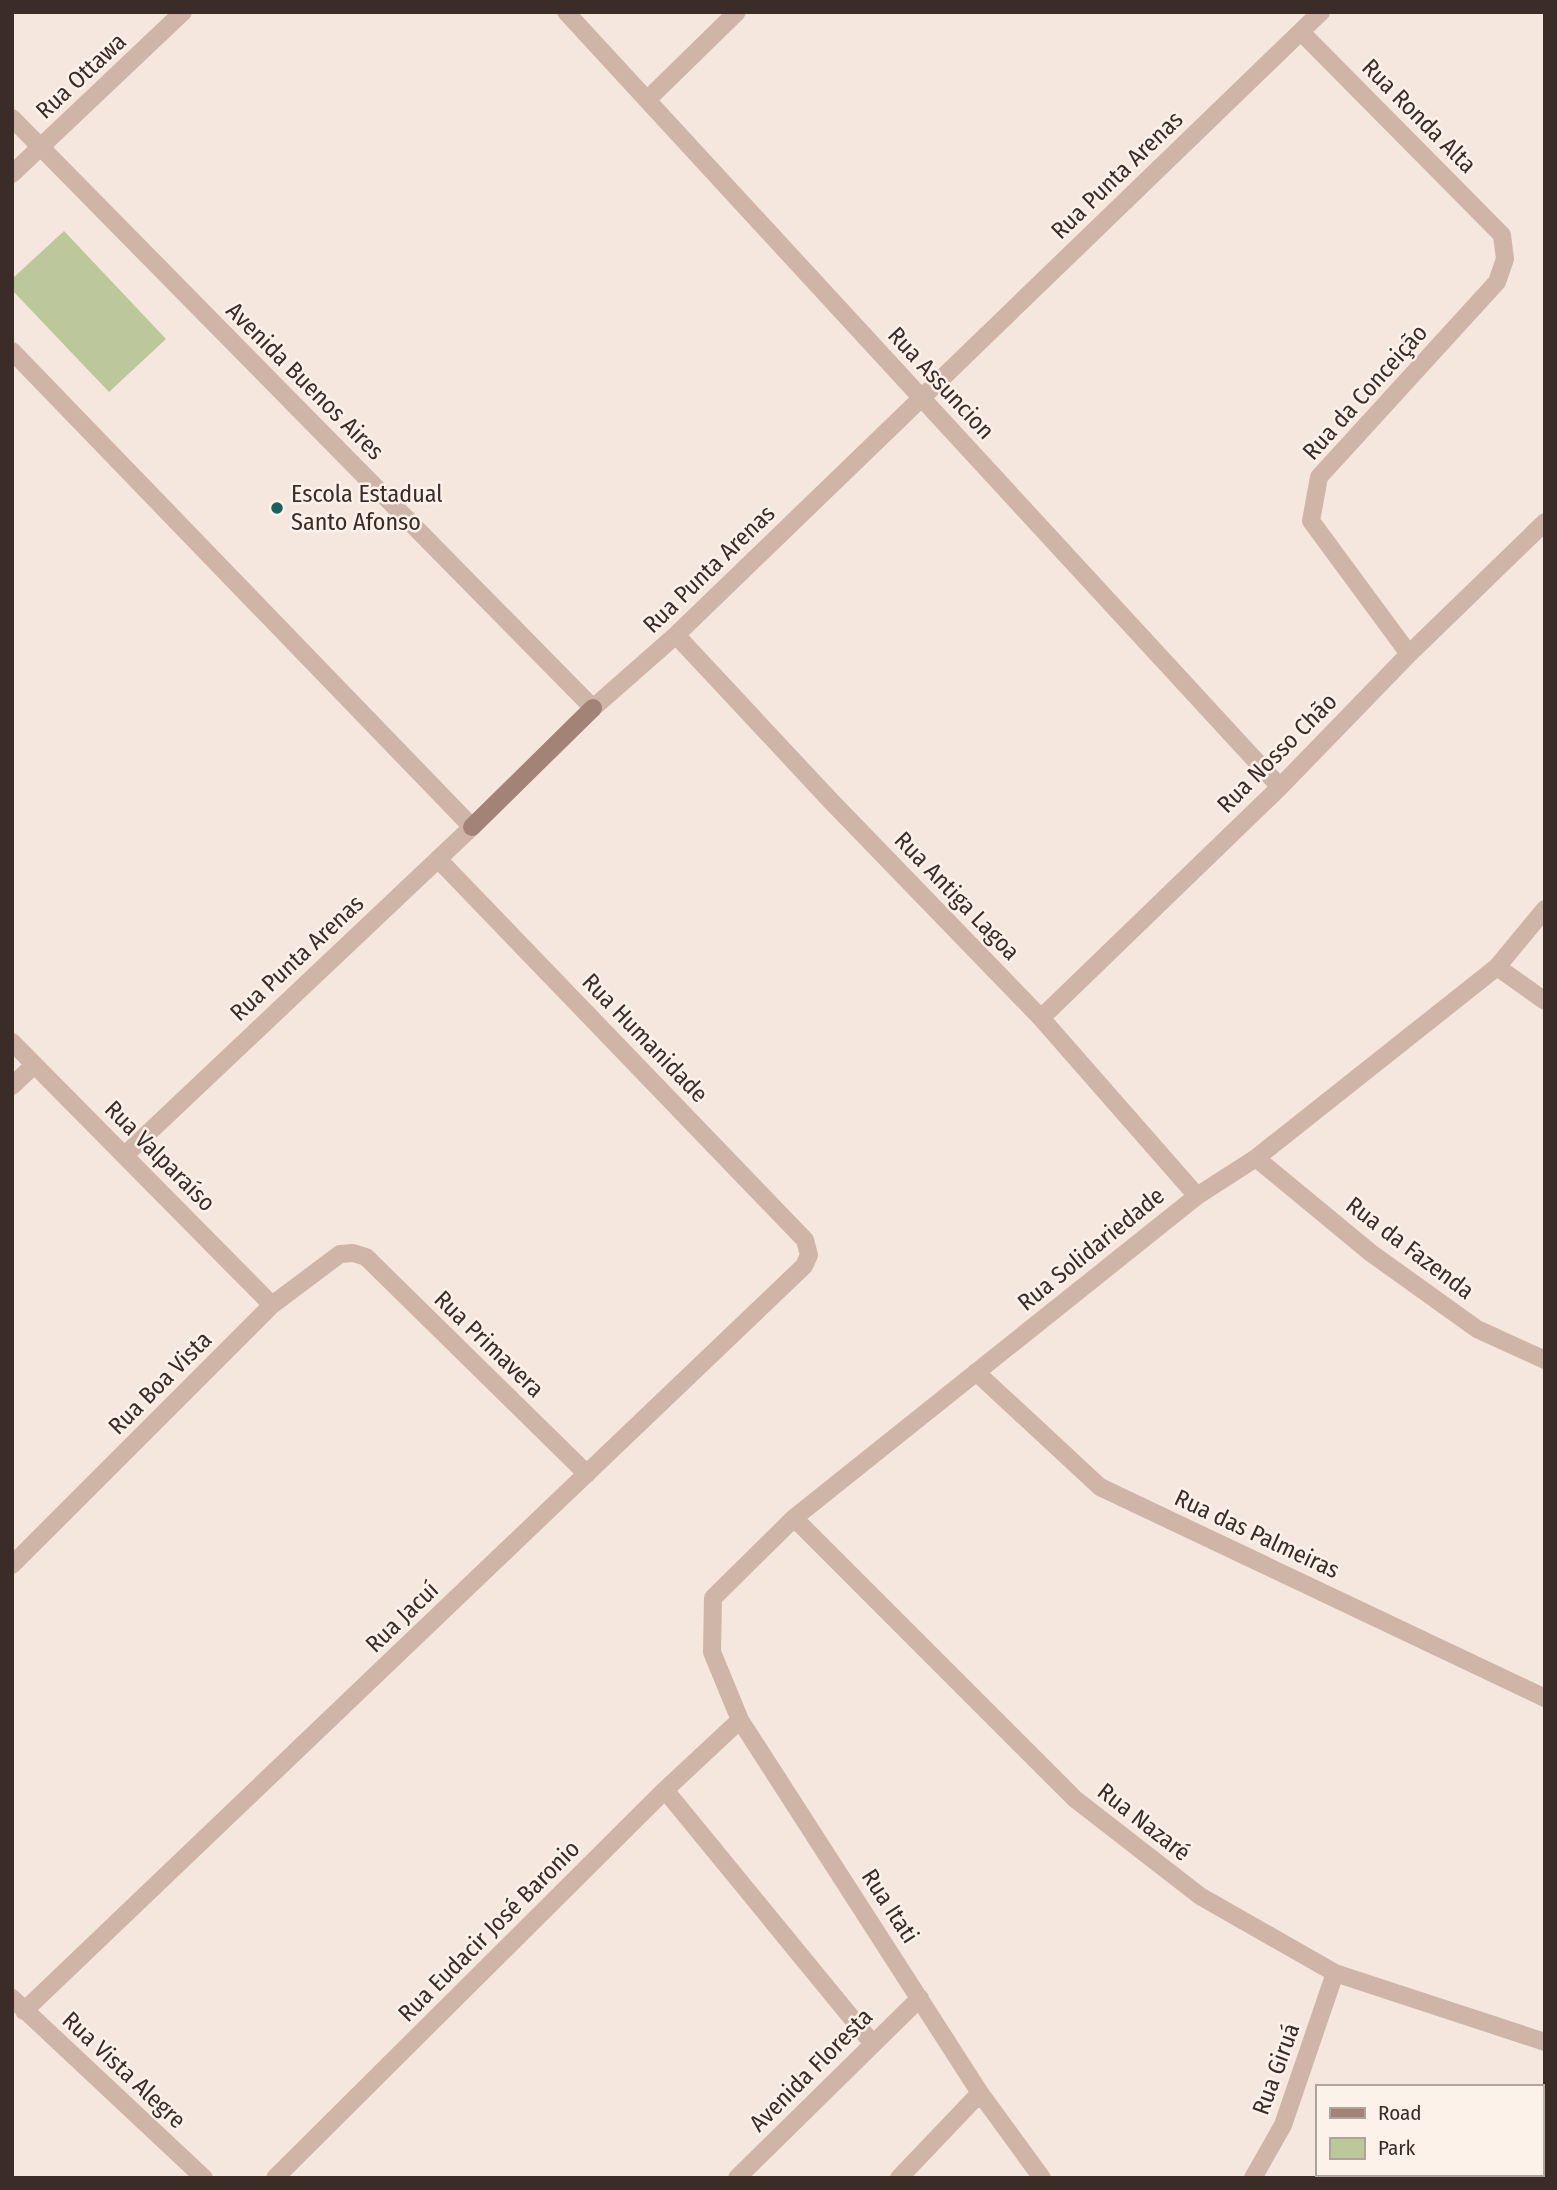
<svg xmlns="http://www.w3.org/2000/svg" width="1557" height="2190" viewBox="0 0 1557 2190" font-family="'Fira Sans Condensed',sans-serif">
<style>
.green{fill:#bcc79b}
.lines{fill:none;stroke-linecap:round;stroke-linejoin:round}
.lane{stroke:#cfb5a7;stroke-width:18}
.street{stroke:#cfb5a7;stroke-width:18}
.secondary{stroke:#a38378;stroke-width:18}
.poi-dot{fill:#18625f;stroke:#fcf2ea;stroke-width:2.5}
.labels{text-anchor:middle;dominant-baseline:central;stroke-width:5;stroke-linejoin:round;paint-order:stroke}
.street-label{font-size:24px;fill:#3b2c28;stroke:#fcf2ea}
.poi-label{font-size:24px;fill:#3b2c28;stroke:#fcf2ea;text-anchor:start}
</style>
<rect width="100%" height="100%" fill="#f5e7dd"/>
<path class="green" d="M64 231 166 339 109 392 12 290V279Z"/>
<g class="lines">
<path class="lane" d="M1497 967 1545 909"/>
<path class="street" d="M566 12 1280 787
M1301 32 1502 235 1505 259 1497 282 1319 477 1311 521 1409 654
M648 99 737 12
M12 118 593 708 676 635 1321 12
M12 174 183 12
M12 351 472 827 125 1155
M676 635 830 800 1041 1018 1197 1196
M1041 1018 1280 787 1409 654 1545 522
M12 1042 272 1305
M12 1086 34 1065
M1256 1158 1371 1253 1477 1329 1545 1360
M976 1372 1100 1487 1545 1698
M794 1518 1075 1799 1200 1896 1335 1973 1545 2042
M12 1565 272 1305 340 1254 353 1253 366 1257 587 1474
M665 1790 873 2044
M12 1998 204 2178
M24 2011 804 1266 809 1255 805 1240 438 859
M275 2178 665 1790 740 1720
M737 2178 920 1998
M899 2178 980 2093
M1042 2178 980 2093 740 1720 712 1652 713 1598 794 1518 1197 1196 1256 1158 1497 967 1545 1001
M1253 2178 1283 2125 1335 1973"/>
<path class="secondary" d="M472 827 593 708"/>
</g>
<circle class="poi-dot" cx="277" cy="508" r="7"/>
<g class="labels">
<g class="street-label">
<text transform="translate(81 76) rotate(-43)">Rua Ottawa</text>
<text transform="translate(1419 116) rotate(45)">Rua Ronda Alta</text>
<text transform="translate(1117 175) rotate(-44)">Rua Punta Arenas</text>
<text transform="translate(305 381) rotate(45)">Avenida Buenos Aires</text>
<text transform="translate(941 383) rotate(47)">Rua Assuncion</text>
<text transform="translate(1365 392) rotate(-48)">Rua da Conceição</text>
<text transform="translate(709 569) rotate(-44)">Rua Punta Arenas</text>
<text transform="translate(1277 753) rotate(-45)">Rua Nosso Chão</text>
<text transform="translate(957 896) rotate(46)">Rua Antiga Lagoa</text>
<text transform="translate(297 958) rotate(-43)">Rua Punta Arenas</text>
<text transform="translate(645 1038) rotate(46)">Rua Humanidade</text>
<text transform="translate(160 1156) rotate(45)">Rua Valparaíso</text>
<text transform="translate(1410 1248) rotate(37)">Rua da Fazenda</text>
<text transform="translate(1091 1249) rotate(-39)">Rua Solidariedade</text>
<text transform="translate(489 1344) rotate(44)">Rua Primavera</text>
<text transform="translate(160 1383) rotate(-45)">Rua Boa Vista</text>
<text transform="translate(1257 1534) rotate(25)">Rua das Palmeiras</text>
<text transform="translate(402 1617) rotate(-44)">Rua Jacuí</text>
<text transform="translate(1144 1822) rotate(38)">Rua Nazaré</text>
<text transform="translate(890 1906) rotate(57)">Rua Itati</text>
<text transform="translate(489 1931) rotate(-45)">Rua Eudacir José Baronio</text>
<text transform="translate(1276 2069) rotate(-70)">Rua Giruá</text>
<text transform="translate(124 2070) rotate(43)">Rua Vista Alegre</text>
<text transform="translate(811 2070) rotate(-45)">Avenida Floresta</text>
</g>
<g class="poi-label">
<text x="291" y="494">Escola Estadual<tspan x="291" dy="28">Santo Afonso</tspan></text>
</g>
</g>
<rect width="1557" height="2190" fill="none" stroke="#3b2c28" stroke-width="28"/>
<rect x="1316" y="2085" width="228" height="91" fill="#fcf2ea" stroke="#afa39c" stroke-width="2"/>
<rect x="1330" y="2108" width="35" height="10" fill="#a38378" stroke="#afa39c" stroke-width="2"/>
<text x="1378" y="2120" font-size="21" fill="#3b2c28">Road</text>
<rect x="1330" y="2138" width="35" height="21" fill="#bcc79b" stroke="#afa39c" stroke-width="2"/>
<text x="1378" y="2155" font-size="21" fill="#3b2c28">Park</text>
</svg>
